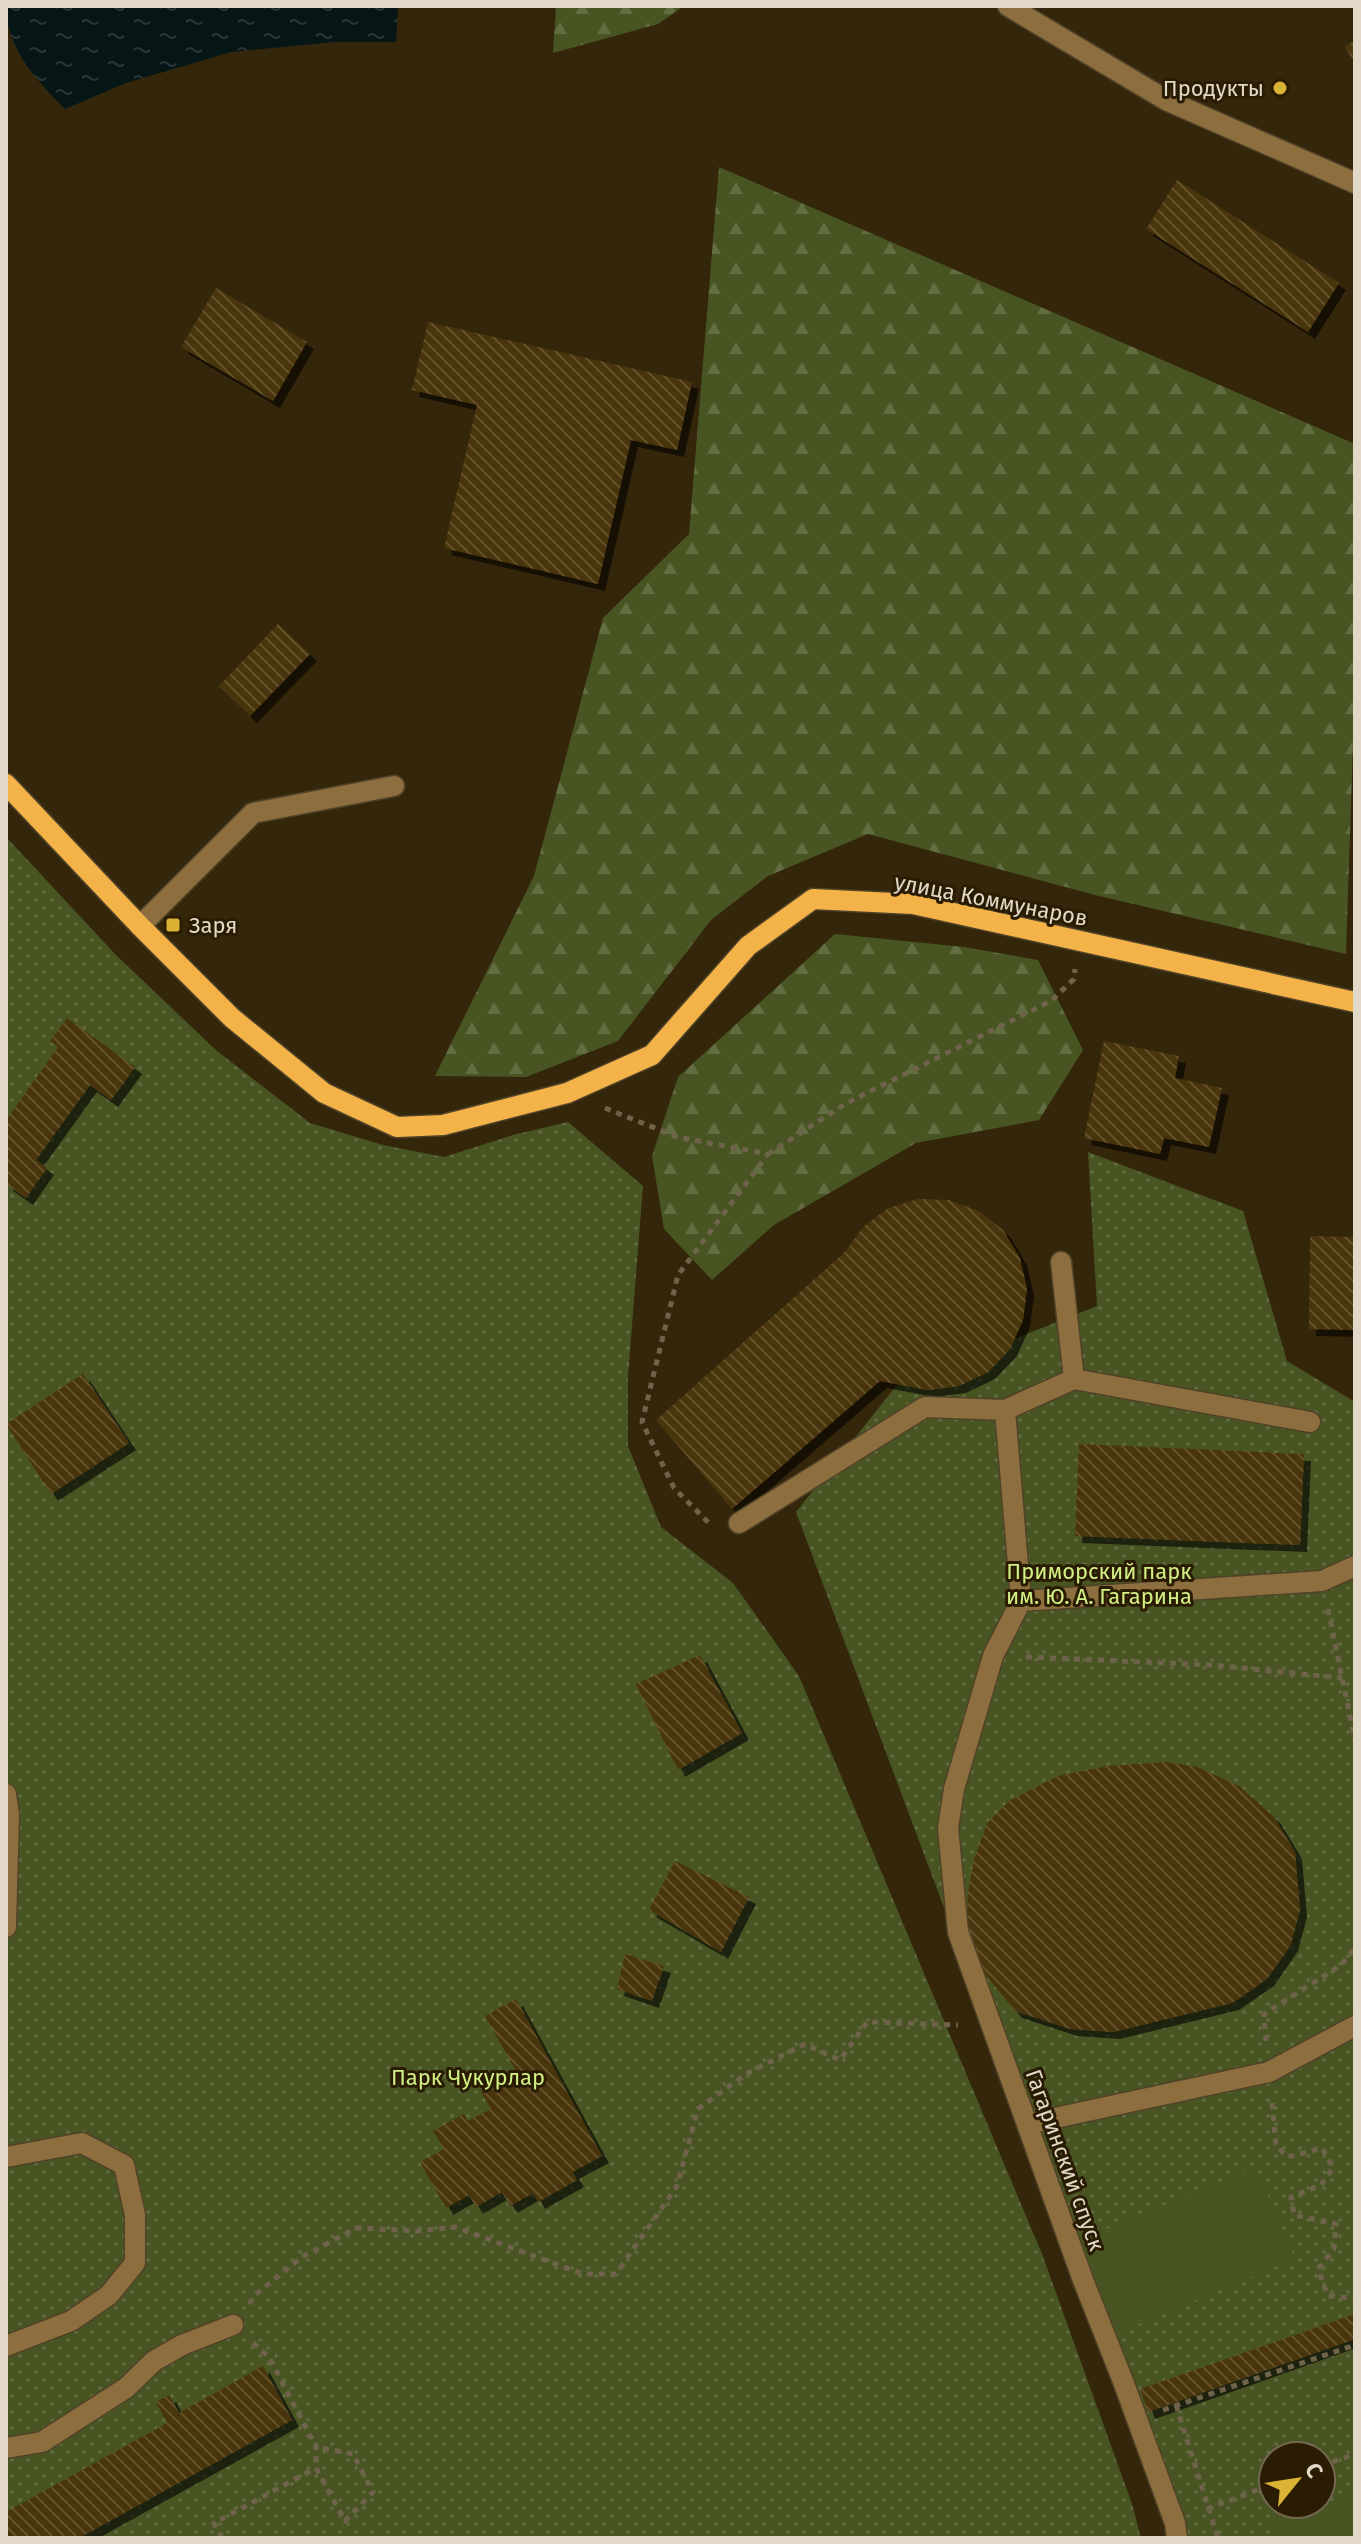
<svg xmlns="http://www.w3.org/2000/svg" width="1361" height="2544" viewBox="0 0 1361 2544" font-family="'Fira Sans',sans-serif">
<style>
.forest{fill:url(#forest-firs)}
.park{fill:url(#park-dots);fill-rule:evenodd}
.pitch{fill:#485522}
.water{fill:url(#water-ripples)}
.building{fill:url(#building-back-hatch);filter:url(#shadow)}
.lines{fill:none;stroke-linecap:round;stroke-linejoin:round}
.minor-casing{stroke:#504228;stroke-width:23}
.major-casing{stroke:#504228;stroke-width:23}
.path{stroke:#6f634b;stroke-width:5;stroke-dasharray:6 6;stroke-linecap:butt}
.minor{stroke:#8d6e3f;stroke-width:20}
.major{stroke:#f3b348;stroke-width:20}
.poi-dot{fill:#dbb233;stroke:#2a1c02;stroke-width:3}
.labels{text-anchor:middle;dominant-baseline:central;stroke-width:6;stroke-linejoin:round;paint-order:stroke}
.poi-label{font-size:22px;fill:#e1d8c8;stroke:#2a1c02;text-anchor:end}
.street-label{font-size:22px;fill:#e1d8c8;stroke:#2a1c02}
.park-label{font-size:22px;fill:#d2ef84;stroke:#2a1c02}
</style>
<defs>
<pattern id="forest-firs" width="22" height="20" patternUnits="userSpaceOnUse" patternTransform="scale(2)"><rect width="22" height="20" fill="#485522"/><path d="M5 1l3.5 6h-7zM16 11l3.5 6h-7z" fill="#626d41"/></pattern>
<pattern id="park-dots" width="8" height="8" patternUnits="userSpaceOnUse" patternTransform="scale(2)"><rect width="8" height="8" fill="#485522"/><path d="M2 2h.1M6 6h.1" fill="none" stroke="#626d41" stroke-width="1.8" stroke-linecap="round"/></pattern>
<pattern id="water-ripples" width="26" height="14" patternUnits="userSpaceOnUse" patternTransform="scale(2)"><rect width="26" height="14" fill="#061515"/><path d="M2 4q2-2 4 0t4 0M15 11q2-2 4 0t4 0" fill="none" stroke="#2a3636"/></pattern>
<pattern id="building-back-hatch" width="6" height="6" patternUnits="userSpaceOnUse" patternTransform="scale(2)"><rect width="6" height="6" fill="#4a350a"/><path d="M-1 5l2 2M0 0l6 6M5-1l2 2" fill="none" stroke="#64522c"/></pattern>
<filter id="shadow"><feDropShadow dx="7" dy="7" stdDeviation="0" flood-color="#0009"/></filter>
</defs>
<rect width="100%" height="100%" fill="#34260a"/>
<path class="forest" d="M556 6H684L658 24 553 53Z
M719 167 1355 444V684L1346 954 1095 895 868 834 768 876 711 920 618 1041 526 1077 435 1076 534 876 603 618 689 534Z
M835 934 964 947 1038 960 1083 1050 1039 1120 916 1143 774 1225 712 1280 664 1229 652 1156 678 1077Z"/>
<path class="park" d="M6 837 116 955 217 1051 310 1123 383 1145 444 1157 513 1135 568 1122 643 1186 628 1376V1446L661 1527 733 1583 799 1676 1042 2254 1132 2504 1141 2538H6Z
M1088 1152 1243 1211 1287 1361 1355 1402V2538H1180L796 1512 896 1386 1097 1306ZM1273 2456H1321V2504H1273Z"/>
<path class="pitch" d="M1256 2166 1295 2259 1115 2334 1076 2242Z
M1355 2493V2538H1276L1271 2521Z"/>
<path class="water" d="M6 6H398L396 42H335L231 52 126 83 65 109C37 80 6 49 6 6Z"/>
<path class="building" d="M1355 40V63L1345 47Z
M1177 180 1339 283 1308 332 1146 229Z
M216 288 307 342 273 401 181 347Z
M428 322 692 382 677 450 631 440 598 584 444 548 477 405 412 390Z
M278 624 310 654 250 716 219 686Z
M67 1018 135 1067 111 1100 90 1085 36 1160 47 1168 26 1198 6 1184V1120L58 1047 50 1041Z
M1104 1041 1179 1056 1175 1078 1222 1088 1209 1147 1164 1138 1160 1154 1084 1138Z
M918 1199 949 1200 979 1211 1003 1230 1020 1258 1027 1289 1023 1320 1010 1349 988 1372 959 1386 928 1390 880 1381 732 1509 656 1420 845 1252 863 1227 888 1208Z
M1310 1236 1355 1237V1330L1309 1329Z
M83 1374 129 1443 51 1494 6 1424Z
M1079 1444 1304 1454 1300 1545 1075 1536Z
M700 1655 742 1733 678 1770 636 1684Z
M1166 1762 1197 1767 1239 1786 1274 1817 1295 1852 1300 1910 1291 1944 1267 1979 1232 2003 1113 2032 1070 2029 1015 2011 984 1973 967 1920 968 1891 974 1860 987 1823 1009 1801 1058 1776 1108 1766Z
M675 1861 749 1897 721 1952 649 1910Z
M625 1954 664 1966 652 2001 617 1989Z
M516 1999 602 2156 572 2172 577 2180 538 2202 533 2193 510 2206 502 2192 476 2207 469 2195 446 2208 420 2162 444 2149 433 2131 464 2114 468 2121 491 2109 481 2092 517 2073 485 2016Z
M1355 2314V2339L1148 2412 1140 2389Z
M263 2366 292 2420 79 2538H6V2512L167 2423 156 2402 169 2395 179 2413Z"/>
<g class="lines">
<defs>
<path id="minor" d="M1008 6 1166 100 1355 183
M140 926 253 813 394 786
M1061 1262 1074 1379
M739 1523 925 1407 1005 1410
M1021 1601 1005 1410 1074 1379 1310 1422
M6 1794 9 1814 6 1927
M1027 2124 1269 2072 1355 2026
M6 2157 82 2143 124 2165 135 2215V2263L109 2295 71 2321 6 2346
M6 2448 42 2442 126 2388 154 2361 182 2345 233 2325
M1177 2538 1175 2523 1123 2381 1083 2280 958 1932 948 1828 954 1789 993 1656 1021 1601 1322 1581 1355 1566"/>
<path id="major" d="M6 784 140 926 232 1018 324 1093 397 1127 443 1125 567 1093 652 1055 748 946 813 899 913 904 1355 1002"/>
</defs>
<use href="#minor" class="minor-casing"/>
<use href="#major" class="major-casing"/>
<path class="path" d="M605 1108 677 1137 768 1154 678 1275 642 1422 674 1488 710 1524
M768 1154 847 1103 1051 1001 1074 979 1075 969
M1328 1609 1355 1741
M1026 1657 1212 1665 1342 1678
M1266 2041 1264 2014 1341 1965 1355 1948
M1272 2103 1276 2146 1288 2157 1322 2148 1333 2168 1321 2185 1291 2197 1294 2215 1336 2224 1334 2249 1318 2269 1328 2296 1354 2298 1355 2300
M249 2304 256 2294 302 2257 356 2228 417 2231 455 2227 583 2274H616L677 2186 698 2109 746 2074 805 2044 840 2060 867 2022 958 2025
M253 2343 269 2357 316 2447V2468L345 2521 373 2492 353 2454 316 2447
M1176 2405 1218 2538
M1163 2410 1355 2345
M1321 2466 1355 2454
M1207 2509 1273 2484
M222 2538 214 2523 316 2468"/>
<use href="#minor" class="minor"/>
<use href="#major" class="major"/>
</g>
<g class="poi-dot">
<circle cx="1280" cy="88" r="8"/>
<rect x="165" y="917" width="16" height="16" rx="4"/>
</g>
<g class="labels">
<g class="poi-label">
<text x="1264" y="88">Продукты</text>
<text x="189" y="925" text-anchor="start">Заря</text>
</g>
<g class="street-label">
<text transform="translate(991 900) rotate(11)">улица Коммунаров</text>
<text transform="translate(1065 2160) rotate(70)">Гагаринский спуск</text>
</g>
<g class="park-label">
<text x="1099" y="1571">Приморский парк<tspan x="1099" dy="25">им. Ю. А. Гагарина</tspan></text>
<text x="468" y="2077">Парк Чукурлар</text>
</g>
</g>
<rect width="1361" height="2544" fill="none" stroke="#e1d8c8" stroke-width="16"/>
<g transform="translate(1297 2480) rotate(60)"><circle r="38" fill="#2a1c02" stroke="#736751" stroke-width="2"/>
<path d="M0-6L14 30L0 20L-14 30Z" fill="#dbb233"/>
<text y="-12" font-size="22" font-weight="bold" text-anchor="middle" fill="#e1d8c8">С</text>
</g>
</svg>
